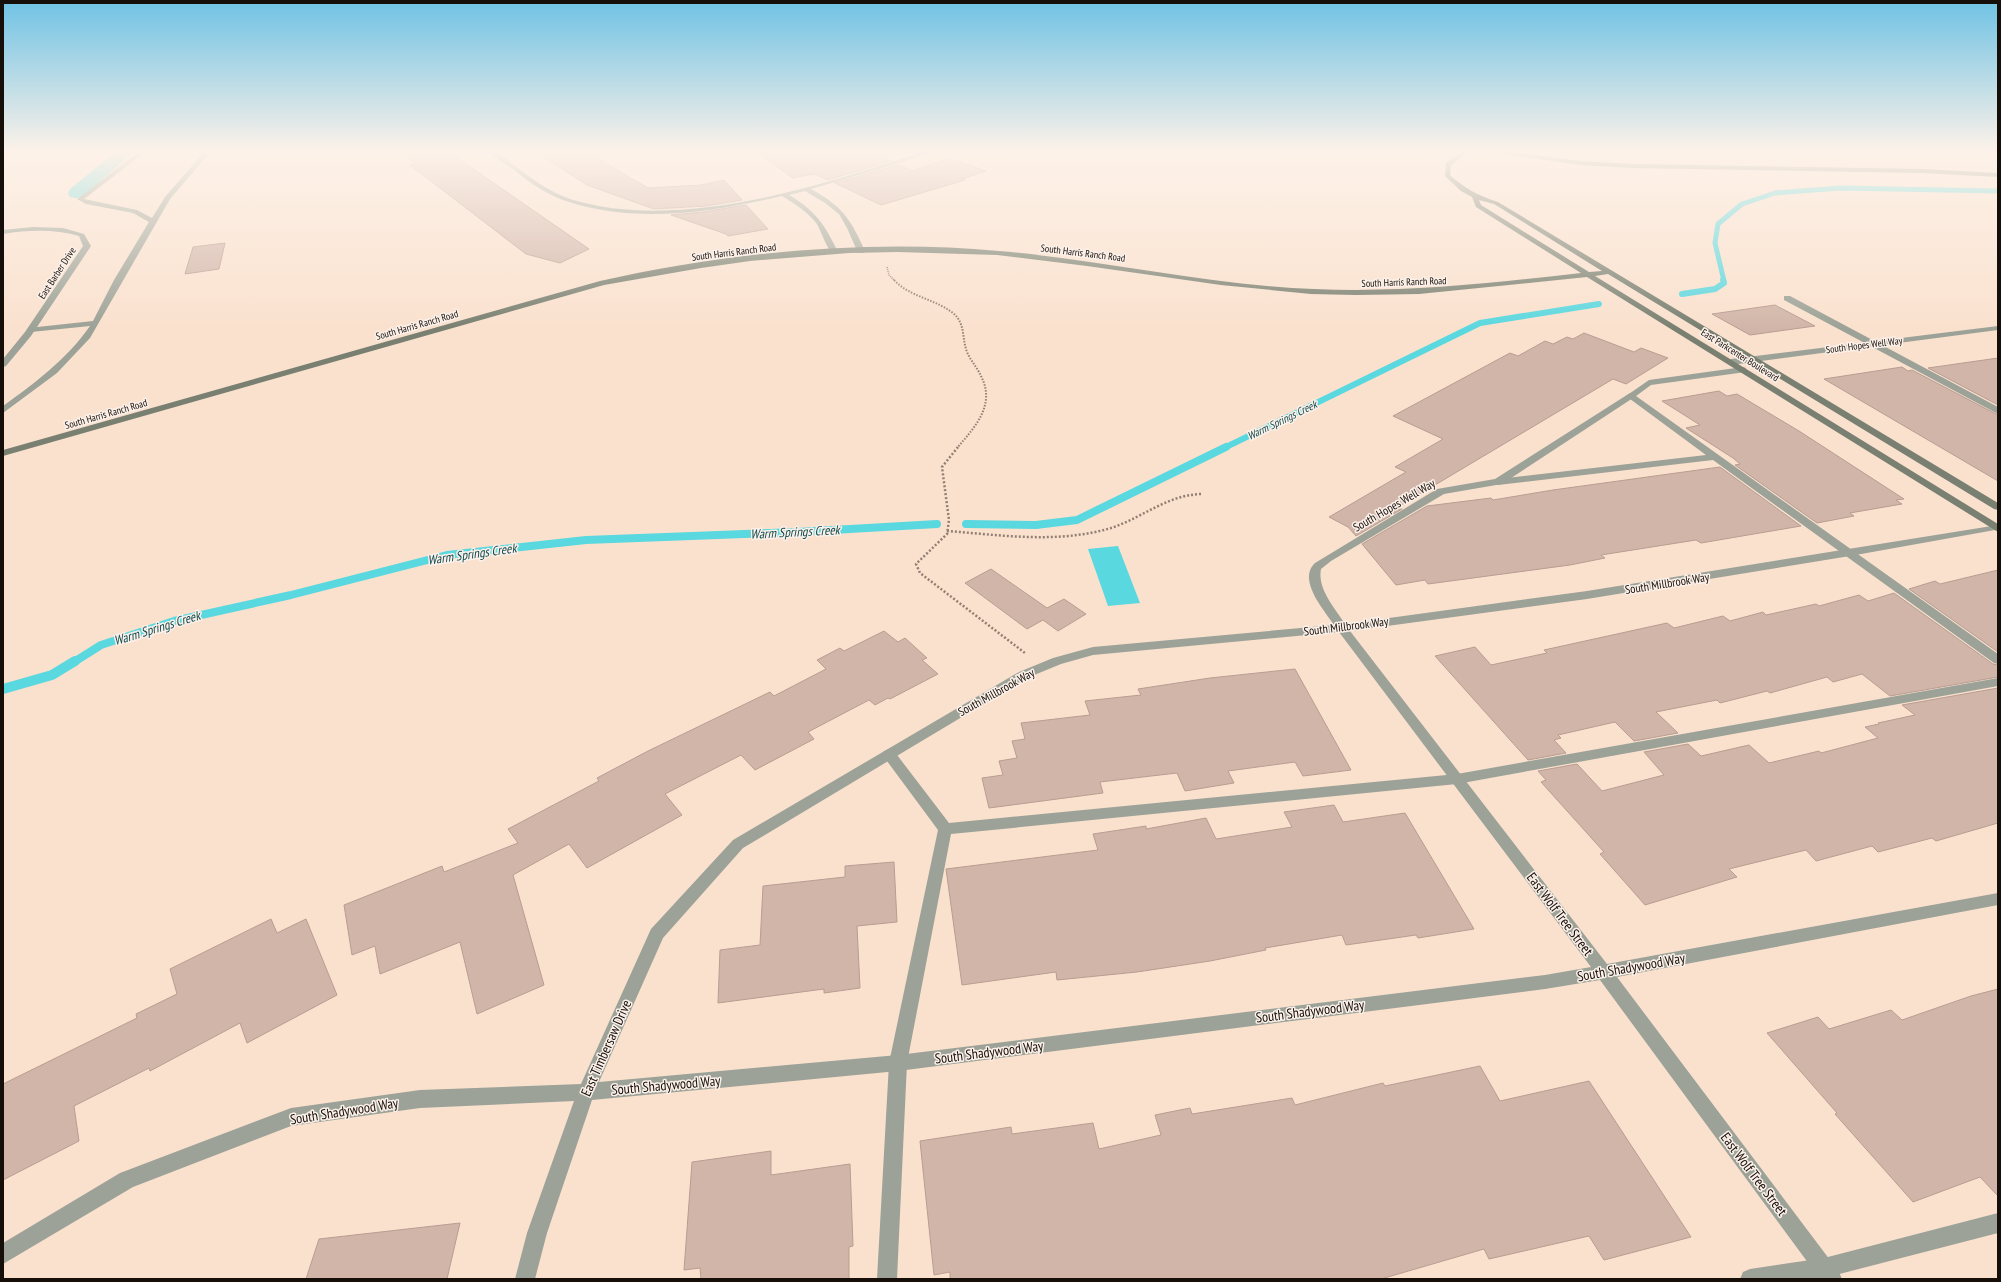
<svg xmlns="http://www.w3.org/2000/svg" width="2001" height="1282" viewBox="0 0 2001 1282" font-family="'PT Sans Narrow',sans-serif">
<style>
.water{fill:#5ad8df}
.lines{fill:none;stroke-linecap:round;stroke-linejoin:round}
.stream-far3{stroke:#5ad8df;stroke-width:5}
.stream-far2{stroke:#5ad8df;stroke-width:6}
.stream-far1{stroke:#5ad8df;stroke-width:8}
.stream{stroke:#5ad8df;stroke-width:10}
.canal{fill:#5ad8df;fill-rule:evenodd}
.building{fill:#d2b5a9;stroke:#b89d91}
.path-far2{stroke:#907f72;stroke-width:1.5;stroke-dasharray:1 1;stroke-linecap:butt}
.path-far1{stroke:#907f72;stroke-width:2;stroke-dasharray:1.5 1.5;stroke-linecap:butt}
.path{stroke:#907f72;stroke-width:2.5;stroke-dasharray:2 2;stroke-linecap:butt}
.lane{fill:#9ca297;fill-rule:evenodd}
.street{fill:#9ca297;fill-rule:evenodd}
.secondary{fill:#798071;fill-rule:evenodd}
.labels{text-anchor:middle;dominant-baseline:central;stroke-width:3;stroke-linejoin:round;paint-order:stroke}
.far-street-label{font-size:10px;fill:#160e08;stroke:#fbf1ea}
.far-water-label{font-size:11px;font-style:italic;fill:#114a4d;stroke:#fbf1ea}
.street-label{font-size:12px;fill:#160e08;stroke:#fbf1ea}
.water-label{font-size:13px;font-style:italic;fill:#114a4d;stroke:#fbf1ea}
.near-street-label{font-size:14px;fill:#160e08;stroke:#fbf1ea}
</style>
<rect width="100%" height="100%" fill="#fae1ce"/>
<path class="water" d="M1118 546 1140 603 1108 606 1088 549Z"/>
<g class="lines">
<path class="stream-far3" d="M1724 281 1715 243 1718 224 1742 204 1775 193 1840 188 1998 191"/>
<path class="stream-far2" d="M1682 294 1715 289 1724 283 1723 280
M1224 448 1480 323 1599 304"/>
<path class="stream-far1" d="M966 524 1036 525 1077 520 1226 447
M74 662 101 645 174 621 291 595 447 555 586 540 798 532 937 524"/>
<path class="stream" d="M3 689 52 675 75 661"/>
<path class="canal" d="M118 150H140L137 153 130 155 82 197 76 198 70 197 68 193 70 189Z"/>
</g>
<path class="building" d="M399 150H446L589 249 560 263 526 254 410 165 416 164Z
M532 150H583L648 188 701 185 724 180 742 200 706 206 654 209 587 185Z
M754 150H887L888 160 890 161 828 180 814 174 793 178Z
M949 158 986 171 962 179 965 180 881 205 835 183 898 165 913 171Z
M746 205 768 229 728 236 726 234 671 215 703 212Z
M225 243 219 269 185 274 193 247Z
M1775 305 1815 326 1750 335 1712 314Z
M1584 333 1634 352 1641 348 1668 358 1626 384 1613 379 1393 510 1402 509 1356 536 1348 527 1329 517 1406 472 1395 467 1443 439 1393 416 1510 353 1518 356 1545 341 1553 344 1567 337 1573 339Z
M1998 358V405L1928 368Z
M1902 367 1908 371 1912 370 1998 415V481L1824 379Z
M1719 391 1727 396 1737 394 1799 431 1904 499 1896 500 1902 504 1850 513 1854 516 1817 523 1735 465 1740 464 1733 458 1686 428 1700 425 1662 401Z
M1720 467 1801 526 1701 543 1696 540 1601 555 1605 558 1570 565 1428 584 1425 580 1396 585 1362 544 1427 506 1491 498 1493 500 1553 490Z
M991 569 1047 608 1064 599 1086 614 1058 631 1043 620 1027 629 965 583Z
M1998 570V652L1909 589 1935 581 1940 584Z
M1894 593 1993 664 1998 665V677L1890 696 1862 674 1833 682 1827 677 1770 693 1767 691 1720 703 1717 700 1656 712 1678 733 1634 741 1615 722 1558 735 1561 738 1554 740 1566 753 1528 760 1435 656 1475 647 1491 665 1547 653 1544 650 1667 623 1674 628 1723 616 1730 621 1763 612 1766 615 1816 604 1819 606 1859 595 1868 601Z
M884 631 898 642 905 638 927 658 922 660 938 674 890 699 888 698 875 705 869 700 808 732 814 739 755 770 741 755 665 794 682 815 587 868 569 844 513 875 544 985 477 1014 460 942 380 974 375 946 352 955 344 905 442 866 444 872 518 843 508 829 599 781 597 778 648 751 770 692 774 696 826 669 817 660 840 648 844 651Z
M1295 669 1351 770 1303 776 1295 762 1228 771 1234 783 1185 791 1177 773 1100 782 1103 793 989 808 982 778 1003 775 999 761 1017 758 1012 741 1025 739 1021 723 1090 715 1085 701 1141 695 1138 689 1210 678Z
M1998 688V823L1936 841 1932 838 1878 852 1872 846 1816 861 1806 850 1729 869 1737 877 1645 905 1600 854 1604 852 1541 782 1546 780 1538 771 1577 764 1602 791 1664 775 1644 752 1688 744 1701 756 1749 745 1769 763 1819 751 1821 753 1878 738 1865 727 1879 724 1878 723 1915 715 1902 705Z
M1334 805 1343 822 1405 813 1474 929 1418 938 1416 935 1346 945 1342 935 1265 948 1266 950 1210 961 1137 972 1057 980 1056 972 962 985 946 869 1098 850 1093 834 1146 826V829L1206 818 1216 839 1292 827 1284 812Z
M894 862 897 922 857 926 860 988 824 993V989L718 1003 720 950 760 945 763 886 845 877V866Z
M271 919 277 933 306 919 337 995 247 1043 240 1023 150 1071 149 1068 74 1106 79 1141 3 1180V1084L137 1018 136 1014 177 994 170 969Z
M1998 989V1196L1980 1177 1913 1202 1835 1114 1837 1113 1767 1033 1818 1017 1829 1029 1891 1010 1902 1020 1971 996Z
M1480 1066 1500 1101 1589 1081 1691 1237 1604 1260 1589 1236 1489 1259 1484 1249 1381 1279H950V1272L934 1275 920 1141 1011 1127 1012 1134 1093 1123 1099 1149 1161 1135 1155 1115 1190 1108 1192 1114 1292 1098 1295 1105 1383 1083 1385 1086Z
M771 1151V1175L850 1164 853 1246 849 1247V1279H701L700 1268 684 1270 692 1162Z
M460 1223 447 1279H306L319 1239Z"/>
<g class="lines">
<path class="path-far2" d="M1422 150 1435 153
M887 267 889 275 895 281"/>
<path class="path-far1" d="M894 280C910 297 935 299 953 313 965 323 962 336 966 349 969 359 977 367 981 376 996 405 975 427 957 448"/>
<path class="path" d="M958 447 942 467 949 520 947 534 916 564 920 573 1025 653
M947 531C1001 535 1058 544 1111 528 1142 518 1167 495 1201 494"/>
<path class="lane" d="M144 150H152L140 156 84 199 137 210 152 218 165 197 206 150H212L170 199 90 338 57 373 3 413V406C35 383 67 359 90 326L31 332H28V328L93 321 114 280 149 222 133 213 86 204 77 199 136 154Z
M1784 296H1790L1998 407V414L1784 300Z
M1743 367 1746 368V372L1651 385 1636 396 1998 654V664L1994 663 1713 460 1498 485 1493 482 1498 479 1706 455 1626 396 1649 380Z
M1998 678V686L1457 784 951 834 907 1063 897 1279H877L889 1063 938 830 884 757 882 754 884 751 889 749 894 751 949 823 1457 774Z
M1998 1213V1233L1824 1278 1740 1279 1743 1272 1750 1269 1824 1258Z"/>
<path class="street" d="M487 150H494C518 168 544 191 573 200 684 232 823 185 928 150H937L896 164 811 189C843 207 850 218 865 251L864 253H858L847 228 839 214 825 203 805 191 789 195C815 210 825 225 838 252L834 254C828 252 821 231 817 224 808 212 795 204 782 196 713 212 638 224 569 202 549 196 530 183 514 170 505 164 495 158 487 150Z
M33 227 63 228 84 234 91 246 31 336 6 366 3 367V359L25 332 83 246 79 236C54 229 29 230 3 234V230Z
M1998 326V330L1731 365 1727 362 1731 359Z
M1630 393 1633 394V398L1502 484 1444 494 1331 561 1321 569C1317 589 1335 608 1345 624L1587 591 1998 525V529L1995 530 1850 556 1587 599 1350 631 1607 964 1998 893V905L1617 977 1839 1272 1842 1279H1820L1600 980 1545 989 898 1071 592 1100 547 1233 535 1279H515L527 1233 574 1101 420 1108 291 1126 133 1187 3 1264V1243L120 1173 291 1108 420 1090 581 1084 651 929 733 840 1019 672 1053 658 1093 647 1334 625C1324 610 1297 580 1315 563L1437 489 1495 479ZM1339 632 1591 967 1545 975 898 1055 599 1082 663 938 743 848 1027 678 1061 664 1093 655Z"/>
<path class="secondary" d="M1464 150H1471L1451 165 1450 175C1464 188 1479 196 1498 202L1998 503V510L1994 509 1608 274 1595 276 1998 524V532L1587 277 1419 294 1356 295 1311 294 1221 285 1087 266 997 255 898 252 849 253 750 261 701 268 604 285 3 456V450L600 281C729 252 867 239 999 251 1104 260 1208 285 1314 289 1404 293 1492 283 1581 273L1476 207 1472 197 1461 191 1445 176 1446 163ZM1479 200 1494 204 1602 271 1589 272 1481 205Z
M1478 150H1494L1580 161 1633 164 1923 169 1998 173V177L1923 173 1633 168 1580 165Z"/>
</g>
<linearGradient id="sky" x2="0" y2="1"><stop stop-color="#6fc2e4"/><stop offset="0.46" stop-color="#fdf2e9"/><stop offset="1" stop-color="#fdf2e9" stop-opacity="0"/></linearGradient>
<rect width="2001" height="329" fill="url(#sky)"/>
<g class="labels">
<g class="far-street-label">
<text transform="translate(734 252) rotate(-7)">South Harris Ranch Road</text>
<text transform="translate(1083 253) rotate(7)">South Harris Ranch Road</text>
<text transform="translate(57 273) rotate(-57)">East Barber Drive</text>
<text transform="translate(1404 282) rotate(-2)">South Harris Ranch Road</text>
<text transform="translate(417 325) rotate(-16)">South Harris Ranch Road</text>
<text transform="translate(1864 345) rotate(-7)">South Hopes Well Way</text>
<text transform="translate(1740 355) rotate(32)">East Parkcenter Boulevard</text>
<text transform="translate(106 414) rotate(-16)">South Harris Ranch Road</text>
</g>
<g class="far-water-label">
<text transform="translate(1282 420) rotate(-26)">Warm Springs Creek</text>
</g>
<g class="street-label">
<text transform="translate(1394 505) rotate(-30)">South Hopes Well Way</text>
<text transform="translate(1667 583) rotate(-9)">South Millbrook Way</text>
<text transform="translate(1346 626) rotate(-7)">South Millbrook Way</text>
<text transform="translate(996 692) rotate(-29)">South Millbrook Way</text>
</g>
<g class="water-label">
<text transform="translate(795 532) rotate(-3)">Warm Springs Creek</text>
<text transform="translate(472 554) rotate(-8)">Warm Springs Creek</text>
<text transform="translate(157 628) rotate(-17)">Warm Springs Creek</text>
</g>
<g class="near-street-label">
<text transform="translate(1560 914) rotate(53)">East Wolf Tree Street</text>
<text transform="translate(1631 967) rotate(-10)">South Shadywood Way</text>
<text transform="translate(1310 1011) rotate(-7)">South Shadywood Way</text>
<text transform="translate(606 1048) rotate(-66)">East Timbersaw Drive</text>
<text transform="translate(989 1052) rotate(-7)">South Shadywood Way</text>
<text transform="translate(666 1085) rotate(-5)">South Shadywood Way</text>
<text transform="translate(344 1111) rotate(-9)">South Shadywood Way</text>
<text transform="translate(1754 1174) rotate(53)">East Wolf Tree Street</text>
</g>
</g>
<rect width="2001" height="1282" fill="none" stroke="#160e08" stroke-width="8"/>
</svg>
